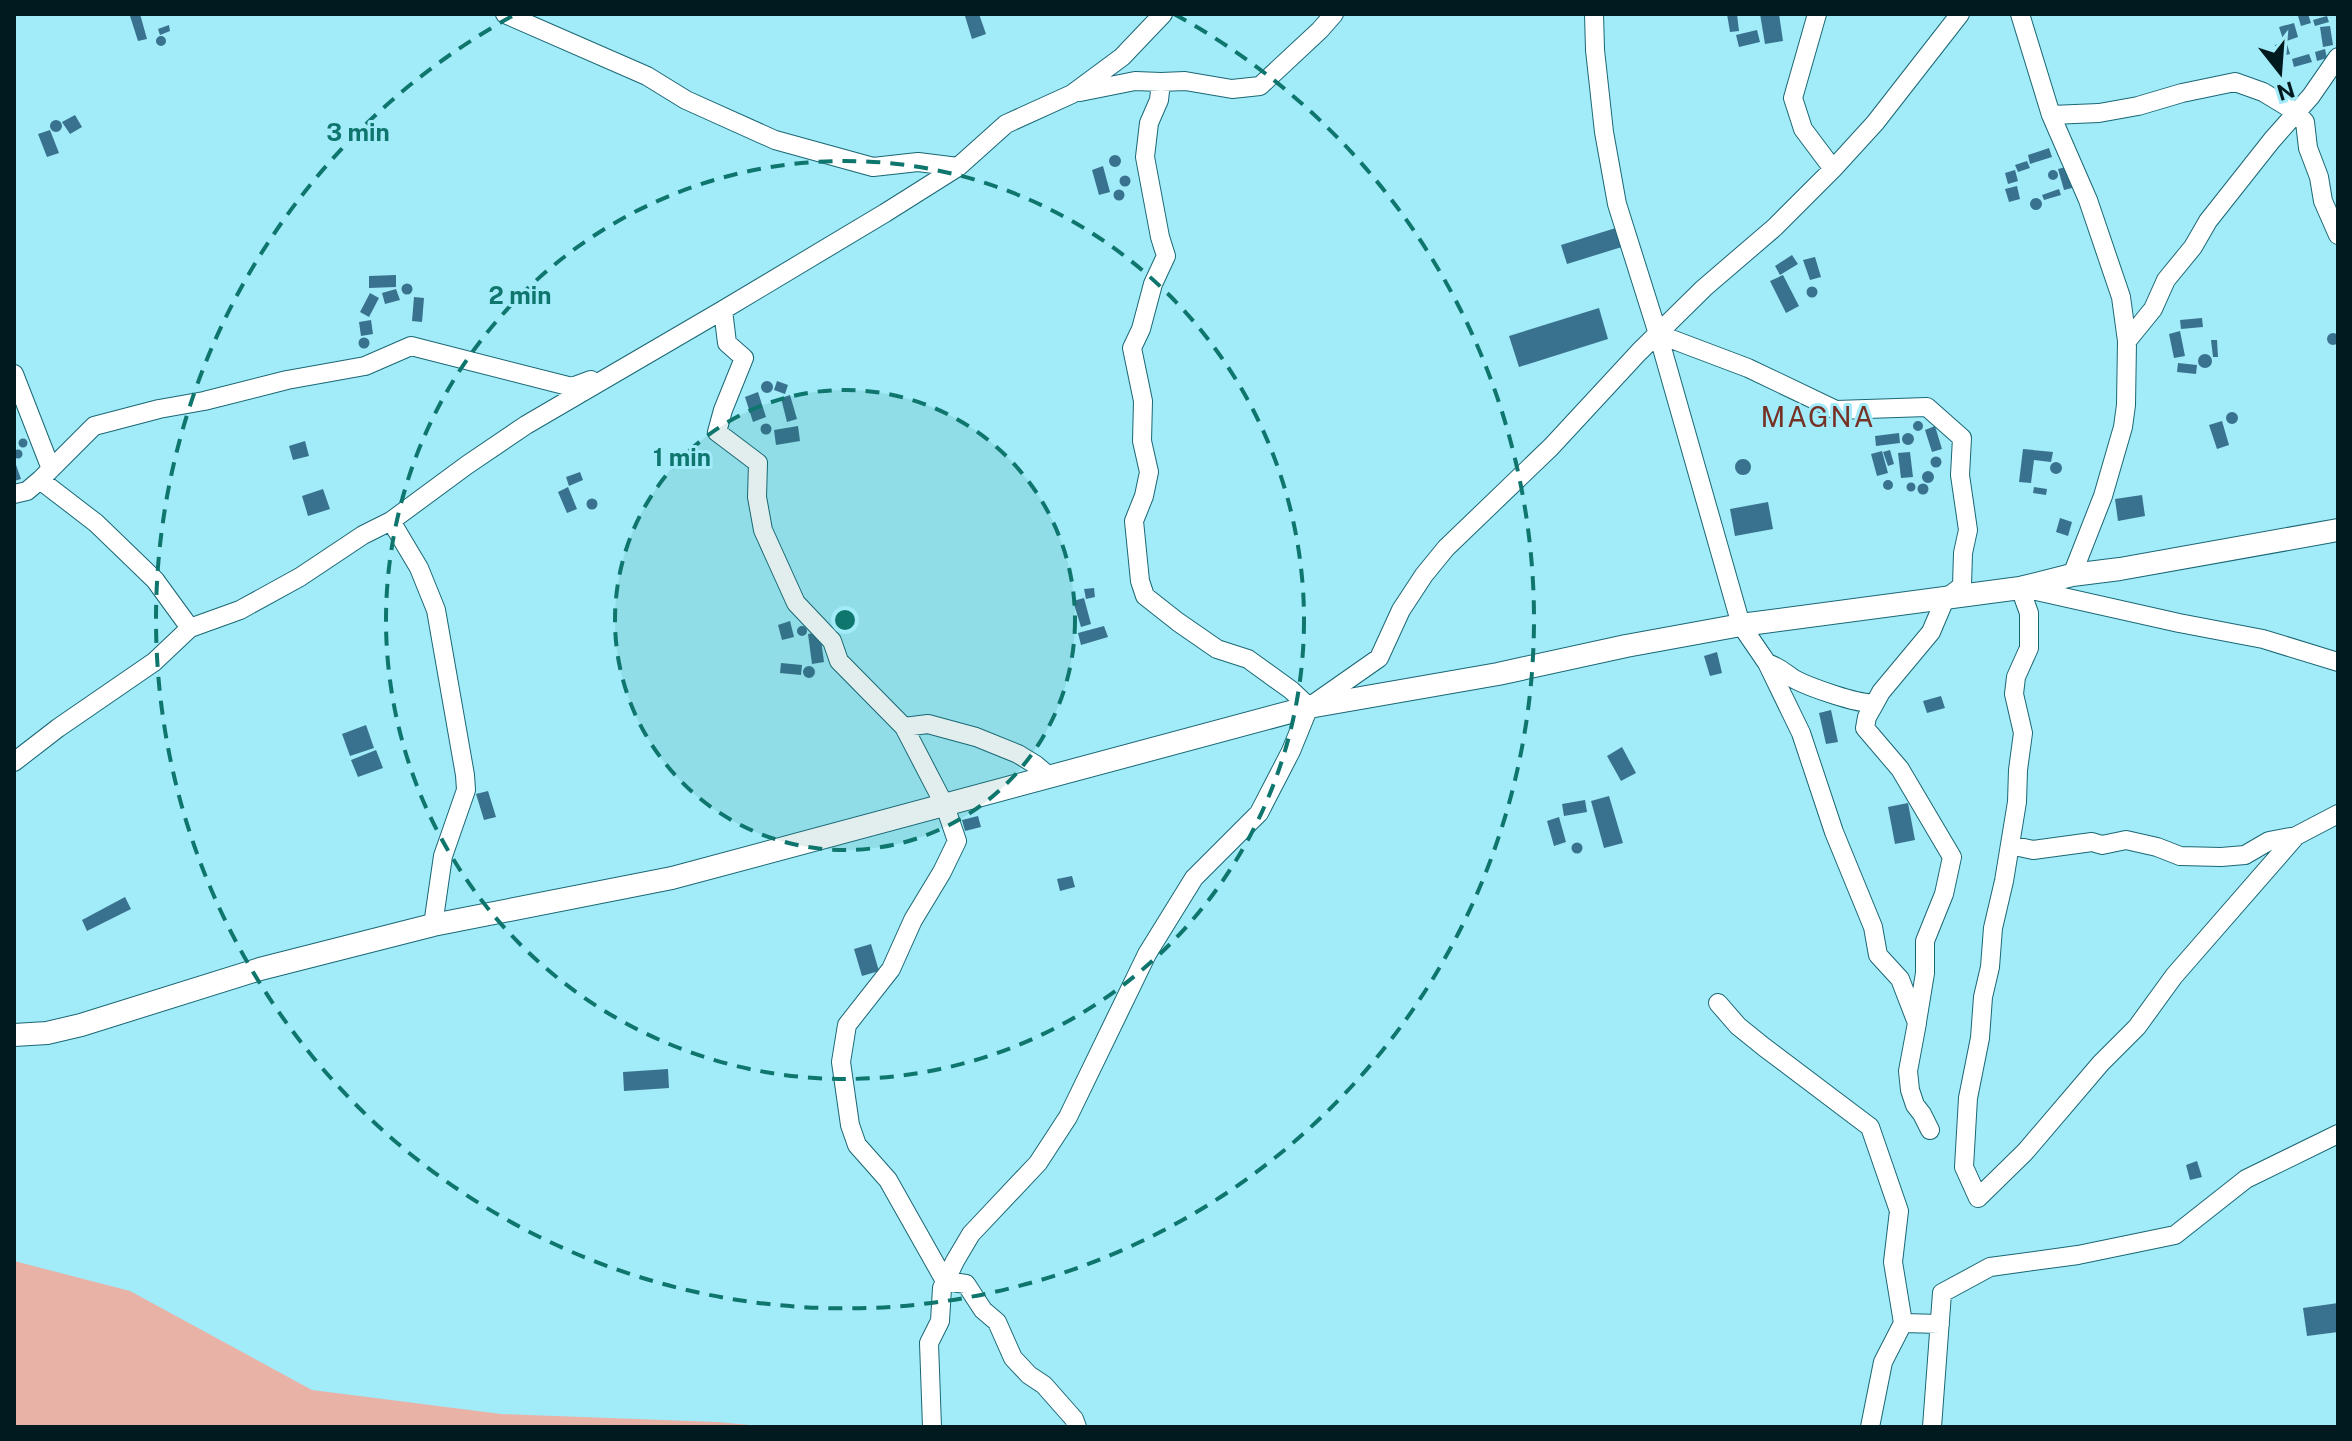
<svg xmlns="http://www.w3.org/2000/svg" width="2352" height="1441" viewBox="0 0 2352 1441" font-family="'Public Sans',sans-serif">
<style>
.green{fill:#e9b2a6}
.building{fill:#39728e}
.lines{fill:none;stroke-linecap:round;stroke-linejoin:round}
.minor-casing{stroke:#1a6774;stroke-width:20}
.tertiary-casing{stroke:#1a6774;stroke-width:24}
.minor{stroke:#fff;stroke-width:18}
.tertiary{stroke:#fff;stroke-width:22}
.ring{fill:none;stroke:#0f766e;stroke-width:4;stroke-dasharray:14 10}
.labels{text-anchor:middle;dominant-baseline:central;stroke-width:6;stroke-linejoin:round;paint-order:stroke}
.quarter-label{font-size:28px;letter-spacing:2px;fill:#763125;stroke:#a2ebf9}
.centre{fill:#0f766e;stroke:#a2ebf9;stroke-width:4}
.ring-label{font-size:24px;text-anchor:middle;font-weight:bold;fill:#0f766e;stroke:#a2ebf9;stroke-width:6;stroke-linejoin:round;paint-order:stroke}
</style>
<rect width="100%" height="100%" fill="#a2ebf9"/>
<path class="green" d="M14 1261 130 1291 312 1390 501 1414 717 1422 771 1427H14Z"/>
<path class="building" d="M140 14 147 39 138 41 130 16Z
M972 14H979L986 34 972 39 965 16Z
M1727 14H1737L1739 31 1730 32Z
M1760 14H1779L1783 41 1765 44Z
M2308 14 2311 23 2301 26 2298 16Z
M2327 16 2329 22 2315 26 2313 20Z
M2294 23 2298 37 2284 42 2279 27Z
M169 25 170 31 160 35 158 29Z
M2330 26 2333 45 2323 47 2320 27Z
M1757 30 1760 42 1739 47 1736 35Z
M156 41a5 5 0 1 1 10 0a5 5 0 1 1-10 0Z
M2286 41 2290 54 2278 57 2275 45Z
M2325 49 2327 58 2317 61 2315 52Z
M2309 54 2312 62 2294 67 2292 59Z
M75 115 82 127 70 134 62 122Z
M50 126a6 6 0 1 1 12 0a6 6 0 1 1-12 0Z
M50 130 59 153 47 157 38 134Z
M2049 148 2052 157 2030 164 2028 155Z
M1109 161a6 6 0 1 1 12 0a6 6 0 1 1-12 0Z
M2027 161 2030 168 2018 172 2015 165Z
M1103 166 1110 192 1099 195 1092 170Z
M2070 166 2076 187 2064 190 2058 169Z
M2015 170 2018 181 2008 184 2005 173Z
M2048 175a5 5 0 1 1 10 0a5 5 0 1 1-10 0Z
M1119.5 181a5.5 5.5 0 1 1 11 0a5.5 5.5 0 1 1-11 0Z
M2017 186 2020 199 2009 202 2005 189Z
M2059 189 2061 195 2044 200 2042 195Z
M1113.5 195a5.5 5.5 0 1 1 11 0a5.5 5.5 0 1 1-11 0Z
M2030 204a6 6 0 1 1 12 0a6 6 0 1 1-12 0Z
M1619 227 1625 246 1567 264 1561 245Z
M1792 255 1798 264 1780 275 1775 266Z
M1815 257 1821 277 1810 280 1803 260Z
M396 275V287L369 288V276Z
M1783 275 1799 306 1786 313 1770 281Z
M401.5 289a5.5 5.5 0 1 1 11 0a5.5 5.5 0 1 1-11 0Z
M1806.5 292a5.5 5.5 0 1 1 11 0a5.5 5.5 0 1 1-11 0Z
M396 289 400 300 385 304 382 293Z
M370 293 379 298 369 317 360 312Z
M414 297 424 298 422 322 412 321Z
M1599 308 1608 339 1519 367 1509 336Z
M2202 318 2203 327 2181 329 2180 320Z
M371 320 373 334 361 336 359 322Z
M2180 331 2185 356 2174 358 2169 334Z
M2327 339a6 6 0 1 1 12 0a6 6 0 1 1-12 0Z
M358.5 343a5.5 5.5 0 1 1 11 0a5.5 5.5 0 1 1-11 0Z
M2211 340H2217L2218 357H2213Z
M2198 361a7 7 0 1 1 14 0a7 7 0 1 1-14 0Z
M2178 363 2197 365 2196 374 2177 372Z
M761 387a6 6 0 1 1 12 0a6 6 0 1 1-12 0Z
M777 381 788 385 785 394 774 390Z
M758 392 766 417 753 422 745 397Z
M790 395 797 419 787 422 781 398Z
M2226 418a6 6 0 1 1 12 0a6 6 0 1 1-12 0Z
M1913 426a5 5 0 1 1 10 0a5 5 0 1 1-10 0Z
M2222 421 2229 445 2217 449 2209 425Z
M760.5 429a5.5 5.5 0 1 1 11 0a5.5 5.5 0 1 1-11 0Z
M798 426 800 441 776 445 774 430Z
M1935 426 1942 449 1932 452 1925 430Z
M1902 439a6 6 0 1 1 12 0a6 6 0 1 1-12 0Z
M1899 433 1900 443 1876 446 1875 436Z
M18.5 443a4.5 4.5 0 1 1 9 0a4.5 4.5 0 1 1-9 0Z
M305 441 309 456 293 460 289 446Z
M2023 449 2053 452 2051 462 2034 460 2031 483 2019 482Z
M13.5 454a4.5 4.5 0 1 1 9 0a4.5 4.5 0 1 1-9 0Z
M1890 450 1894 464 1888 466 1883 452Z
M1882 451 1888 473 1877 476 1871 454Z
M1910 452 1913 477 1901 478 1898 453Z
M1930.5 462a5.5 5.5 0 1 1 11 0a5.5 5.5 0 1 1-11 0Z
M14 459 21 479 14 481Z
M1735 467a8 8 0 1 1 16 0a8 8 0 1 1-16 0Z
M2050 468a6 6 0 1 1 12 0a6 6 0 1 1-12 0Z
M1922 477a6 6 0 1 1 12 0a6 6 0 1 1-12 0Z
M580 472 583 480 569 486 566 477Z
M1883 485a5 5 0 1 1 10 0a5 5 0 1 1-10 0Z
M1906.5 487a4.5 4.5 0 1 1 9 0a4.5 4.5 0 1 1-9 0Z
M1917.5 489a5.5 5.5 0 1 1 11 0a5.5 5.5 0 1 1-11 0Z
M568 487 577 509 567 513 558 492Z
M2034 487 2047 489 2046 495 2033 493Z
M323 489 330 509 308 516 302 496Z
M2142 495 2145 516 2118 521 2115 499Z
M586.5 504a5.5 5.5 0 1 1 11 0a5.5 5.5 0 1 1-11 0Z
M1768 502 1773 529 1735 536 1730 509Z
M2060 518 2072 522 2068 536 2056 532Z
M1094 588 1095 597 1086 599 1084 589Z
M1084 598 1091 624 1081 627 1073 601Z
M790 621 794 637 782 640 778 625Z
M797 631a5 5 0 1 1 10 0a5 5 0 1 1-10 0Z
M1104 626 1108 637 1081 645 1078 633Z
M820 632 824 662 812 664 808 634Z
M1717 652 1722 673 1710 676 1704 656Z
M781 663 802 665 801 675 780 673Z
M803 672a6 6 0 1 1 12 0a6 6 0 1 1-12 0Z
M1941 696 1945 708 1927 713 1923 701Z
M1831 710 1838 742 1826 744 1819 713Z
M366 725 374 748 350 756 342 734Z
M1622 747 1636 773 1621 781 1607 756Z
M376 750 383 768 358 777 351 760Z
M488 791 496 817 484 820 476 794Z
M1609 796 1623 843 1604 848 1591 801Z
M1585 800 1587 812 1564 816 1562 804Z
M1908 803 1915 840 1895 844 1888 807Z
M978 816 981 827 965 831 962 820Z
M1559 817 1566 842 1554 846 1547 821Z
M1571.5 848a5.5 5.5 0 1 1 11 0a5.5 5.5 0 1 1-11 0Z
M1072 876 1075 887 1060 891 1057 879Z
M125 897 131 909 87 931 82 920Z
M871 944 879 971 862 976 854 949Z
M668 1069 669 1088 624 1091 623 1072Z
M2197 1161 2202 1177 2190 1180 2186 1165Z
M2338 1303V1332L2307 1336 2303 1308Z"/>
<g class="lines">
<defs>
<path id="minor" d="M505 14 647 76 686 100 775 140 873 167 918 162 958 167
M1594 14 1595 50 1604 132 1617 204 1658 334 1741 625 1767 663 1801 733 1834 832 1873 927 1878 955 1900 979 1917 1023 1908 1071 1910 1090 1915 1105 1922 1114 1930 1130
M1817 14 1793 98 1803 129 1833 169
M2020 14 2051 115 2088 200 2121 297 2127 341 2126 405 2123 427 2103 496 2072 575
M1161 82 1185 81 1232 89 1260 86 1320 30 1334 14
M1080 92 1135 81 1161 82 1159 100 1149 123 1145 157 1160 237 1166 256 1153 284 1141 329 1132 348 1143 401 1142 441 1149 472 1144 496 1134 521 1140 581 1145 596 1178 622 1217 649 1248 659 1291 690 1309 707
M2051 115 2099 113 2138 106 2182 93 2235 82 2263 92 2296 112 2305 122 2308 148 2319 177 2323 201 2338 235
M723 310 727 343 744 358 723 410 717 432 758 463 757 497 763 530 796 603 832 641 839 661 904 727 945 806 957 841 942 872 913 920 891 969 847 1025 841 1062 850 1125 857 1145 888 1180 945 1281 966 1284 983 1310 997 1322 1013 1358 1029 1375 1044 1385 1074 1419 1077 1427
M1658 334 1748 368 1836 410 1927 407 1962 438 1960 475 1968 530 1963 553 1962 586 1945 599 1931 632 1881 692 1875 703C1859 705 1809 687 1794 679 1784 672 1779 667 1767 663
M2127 341 2153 309 2166 280 2193 247 2208 221 2272 140 2311 96 2338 57
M14 374 51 469
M40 480 96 523 155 580 190 628
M14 494 27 491 40 480 94 426 159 409 204 401 287 380 365 366 411 346 572 387 591 380
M391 521 419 568 436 610 465 775 466 790 443 856 433 925
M2020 588 2029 613V648L2016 677 2014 694 2023 733 2018 770 2017 802 2004 881 1993 928 1990 967 1983 997 1980 1038 1968 1098 1964 1167 1978 1198 2025 1152 2101 1063 2137 1027 2174 976 2296 836 2338 814
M2023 588 2179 623 2263 639 2338 662
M1875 703 1867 717 1865 728 1900 769 1952 857 1944 894 1925 941V973L1917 1022
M904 727 928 724 976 737 1018 754 1036 765 1050 777
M14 762 58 728 154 662 190 628 240 610 300 577 363 535 391 521 467 465 526 425 723 310 885 213 958 167 1006 124 1072 94 1122 57 1163 14
M2010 845 2033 850 2092 842 2102 845 2126 840 2157 847 2180 856 2221 857 2245 855 2269 841 2296 836
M1718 1003 1738 1026 1764 1047 1870 1127 1899 1211 1893 1262 1903 1323
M932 1427 929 1343 940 1321 942 1288 955 1261 971 1234 1038 1163 1068 1117 1147 954 1194 878 1259 813 1291 751 1309 707 1379 658 1401 610 1424 575 1446 548 1551 447 1639 352 1704 288 1775 227 1833 169 1875 123 1960 14
M1870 1427 1883 1362 1903 1323 1940 1324
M1932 1427 1942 1293 1990 1267 2078 1255 2175 1235 2246 1179 2338 1134"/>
<path id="tertiary" d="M14 1035 47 1033 81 1025 260 969 433 925 672 878 1309 707 1498 674 1626 646 1741 625 2020 588 2072 575 2120 569 2338 530"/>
</defs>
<use href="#minor" class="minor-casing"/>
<use href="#tertiary" class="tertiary-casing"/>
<use href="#minor" class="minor"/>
<use href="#tertiary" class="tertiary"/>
</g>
<circle cx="845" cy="620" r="230" fill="#0f766e" fill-opacity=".12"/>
<g class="ring">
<circle cx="845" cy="620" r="230"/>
<circle cx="845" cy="620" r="459"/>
<path d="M1174 14A689 689 0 1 1 516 14"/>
</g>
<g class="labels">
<g class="quarter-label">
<text x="1818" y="416">MAGNA</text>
</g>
</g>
<circle cx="845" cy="620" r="12" class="centre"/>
<g class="ring-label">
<text x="358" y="141">3 min</text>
<text x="520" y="304">2 min</text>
<text x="682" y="466">1 min</text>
</g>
<rect width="2352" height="1441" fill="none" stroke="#001a1f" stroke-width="32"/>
<g transform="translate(2280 72) rotate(163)" stroke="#a2ebf9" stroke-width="6" paint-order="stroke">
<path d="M0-6L14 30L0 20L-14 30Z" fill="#001a1f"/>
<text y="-12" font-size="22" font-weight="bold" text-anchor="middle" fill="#001a1f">N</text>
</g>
</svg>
